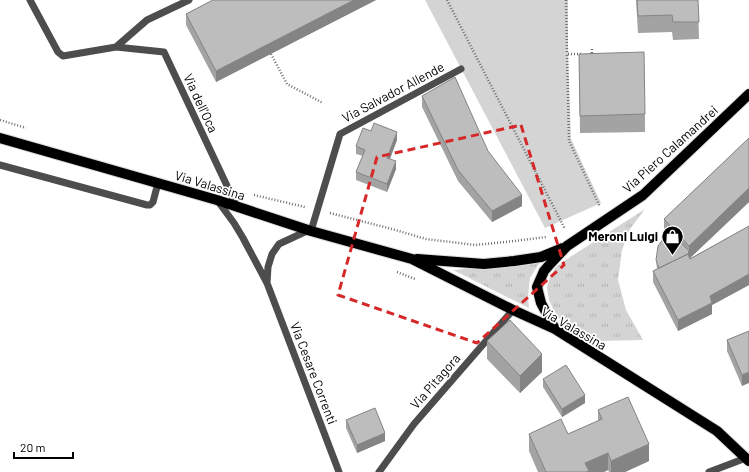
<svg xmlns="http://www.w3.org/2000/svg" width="749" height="472" viewBox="0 0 749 472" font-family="Barlow,sans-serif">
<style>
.grass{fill:url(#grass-tufts)}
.park{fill:#d4d4d4}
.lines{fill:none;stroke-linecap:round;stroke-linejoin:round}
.major-casing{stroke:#dbdbdb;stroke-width:12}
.path{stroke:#6f6f6f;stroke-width:2.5;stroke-dasharray:1 2;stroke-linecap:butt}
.minor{stroke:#4d4d4d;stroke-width:7}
.major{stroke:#000;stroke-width:10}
.wall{fill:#a3a3a3}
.shaded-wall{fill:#848484}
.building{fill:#bdbdbd;stroke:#848484}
.marked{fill:none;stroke:#d62828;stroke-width:3;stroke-dasharray:8 5;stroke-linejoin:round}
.labels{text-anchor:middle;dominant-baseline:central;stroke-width:3.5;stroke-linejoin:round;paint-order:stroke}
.street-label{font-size:13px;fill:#000;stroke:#fff}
.poi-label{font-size:13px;font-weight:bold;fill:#000;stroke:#fff;text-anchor:end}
</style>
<defs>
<pattern id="grass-tufts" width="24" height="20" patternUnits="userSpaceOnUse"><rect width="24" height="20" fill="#d4d4d4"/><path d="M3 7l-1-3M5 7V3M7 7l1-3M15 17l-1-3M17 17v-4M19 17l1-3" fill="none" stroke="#b4b4b4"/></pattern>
</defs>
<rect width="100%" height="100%" fill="#fff"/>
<path class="grass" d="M645 209 630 229 622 250 618 280 626 310 643 340 597 341 583 334 559 318 553 309 549 300 547 288 550 277 555 268 564 261Z
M540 262 530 278 528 296 529 308 453 270Z"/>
<path class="park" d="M425 0H568V52L571 139 601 203 545 228Z"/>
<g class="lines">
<defs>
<path id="major" d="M0 138 217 200 311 231 412 259 513 310 555 329 717 431 749 461
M417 259 484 264 514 261 541 257 563 248
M555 329 541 303 537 287 544 271 551 263 567 246 643 195 749 94"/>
</defs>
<use href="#major" class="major-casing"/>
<path class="path" d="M447 0 565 229
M566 0 567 54
M271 54 287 84 323 103
M581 54H567L569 141 600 207
M590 54H592V47
M0 120 26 128
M254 195 305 207
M330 213 392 229 426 239 475 245 515 241 546 237
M397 272 415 279"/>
<path class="minor" d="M30 0 58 52 63 56 116 47 147 20 189 0
M116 47 164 52 237 207
M0 165 147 205H150L153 202 158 183
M217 200 234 223 243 238 267 283 339 472
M311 231 340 134 461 69
M267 283 268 267 272 254 279 244 309 230
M379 472 414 424 513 310
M709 472 746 458"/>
<use href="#major" class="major"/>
</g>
<path class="wall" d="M213 0H376L216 82 186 25V14Z
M636 0H698L699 39 673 40 672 32 638 33Z
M579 54 645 114V132L580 133Z
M422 96 488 151 522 206 492 222 458 181 422 107Z
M749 138V202L689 259 749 226V285L712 305V314L678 331 653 282V271L657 269 656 260 666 235 664 233V219Z
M397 140 390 159 396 169 387 192 356 180V172L363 156 356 154V146Z
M749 331 742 386 727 351V340Z
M487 341 542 372 520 393 487 359Z
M543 379 585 403 562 417 543 387Z
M598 410 649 461 625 472H609L608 470 604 472H538L529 451V434H568L598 421Z
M346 420 385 441 357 453 346 428Z"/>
<path class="shaded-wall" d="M354 0H376L216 82V71Z
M397 132V140L387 166V158Z
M396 161V169L387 192V184Z
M749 188V202L689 259 660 270 689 251V246Z
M522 195V206L492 222V211Z
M749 274V285L712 305V314L678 331V320L710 296Z
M542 354V372L520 393V376Z
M749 372V383L742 386V375Z
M585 395V403L562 417V409Z
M385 433V441L357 453V445Z
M649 444V461L625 472H611V461Z
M608 453V470L604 472H585V463Z"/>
<path class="building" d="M213 0H354L216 71 186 14Z
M637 0H698L699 22H673L672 15 638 16Z
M644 52 645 114 580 116 579 54Z
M455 77 488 151 522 195 492 211 458 170 422 96Z
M374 123 397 132 387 158 396 161 387 184 356 172 365 150 356 146 363 128 371 131Z
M749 138V188L689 246 664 219Z
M749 226V274L710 296 712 303 678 320 653 271 688 254 690 259Z
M669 231 689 251 688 255V254L659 268 656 260 658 246Z
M510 320 542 354 520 376 487 341Z
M749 331V372L742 375 727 340Z
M566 365 585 395 562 409 543 379Z
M628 397 649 444 611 461 608 453 585 463 589 471 586 472H546L529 434 561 419 568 434 602 419 598 410Z
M375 408 385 433 357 445 346 420Z"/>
<path class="marked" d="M521 125 564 265 477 343 338 295 377 157Z"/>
<defs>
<symbol id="shop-pin" viewBox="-11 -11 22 30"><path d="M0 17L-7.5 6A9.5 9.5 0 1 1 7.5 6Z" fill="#000" stroke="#fff"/><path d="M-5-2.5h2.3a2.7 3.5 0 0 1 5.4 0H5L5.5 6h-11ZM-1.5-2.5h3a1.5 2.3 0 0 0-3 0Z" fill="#fff"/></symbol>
</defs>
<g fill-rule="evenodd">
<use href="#shop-pin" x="660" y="224" width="25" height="34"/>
</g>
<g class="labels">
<g class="street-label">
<text transform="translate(393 92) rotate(-28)">Via Salvador Allende</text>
<text transform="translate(201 103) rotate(65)">Via dell'Oca</text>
<text transform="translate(670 149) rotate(-42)">Via Piero Calamandrei</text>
<text transform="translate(210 185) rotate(17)">Via Valassina</text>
<text transform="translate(574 328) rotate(30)">Via Valassina</text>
<text transform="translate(314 373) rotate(69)">Via Cesare Correnti</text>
<text transform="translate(435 381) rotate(-49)">Via Pitagora</text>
</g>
<g class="poi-label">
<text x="658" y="236">Meroni Luigi</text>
</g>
</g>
<path d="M14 452v6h59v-6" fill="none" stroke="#000000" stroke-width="2"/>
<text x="20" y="452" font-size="12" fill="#000000" stroke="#ffffff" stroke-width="3" paint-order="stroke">20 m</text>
</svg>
